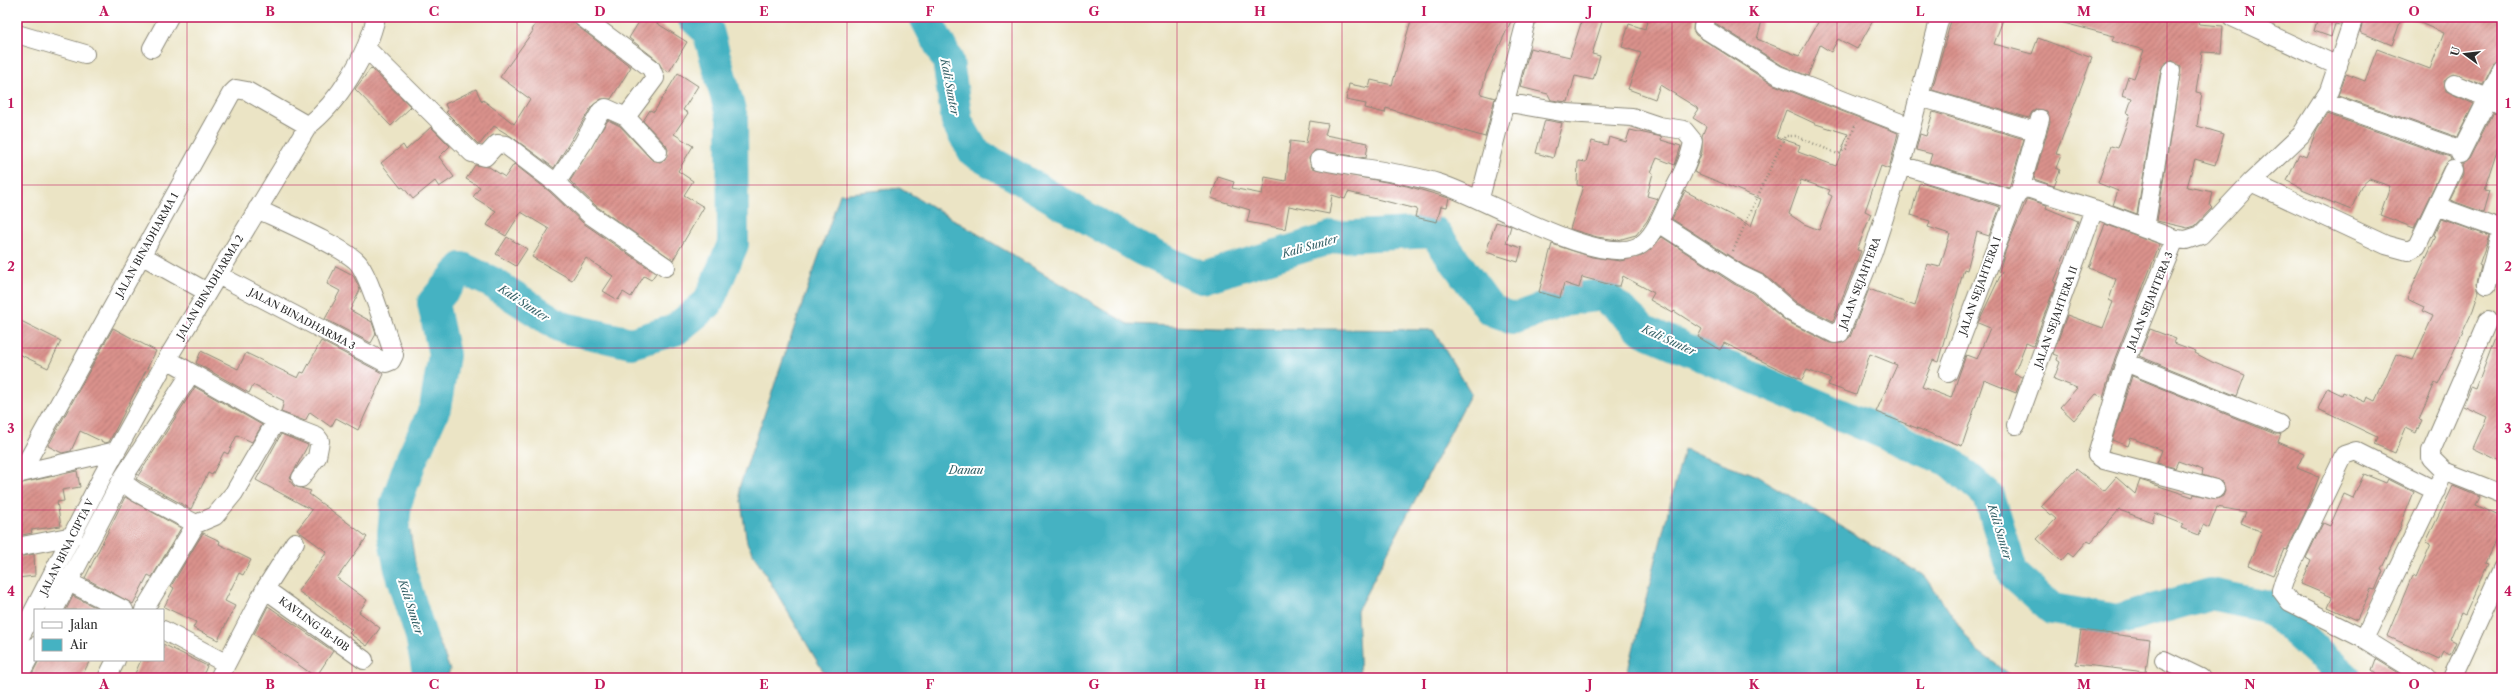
<svg xmlns="http://www.w3.org/2000/svg" width="2519" height="695" viewBox="0 0 2519 695" font-family="'Libre Caslon Text',serif">
<style>
.water{fill:#45b2c2;stroke:#386e76}
.lines{fill:none;stroke-linecap:round;stroke-linejoin:round}
.river{stroke:#45b2c2;stroke-width:32}
.building{fill:url(#building-hatch);fill-rule:evenodd}
.street-casing{stroke:#8b8878;stroke-width:20}
.path{stroke:#8b8878;stroke-width:2.5;stroke-dasharray:1 3;stroke-linecap:butt}
.street{stroke:#fff;stroke-width:18}
.grid{fill:none;stroke:#c2185b;stroke-width:1;stroke-opacity:0.55}
.labels{text-anchor:middle;dominant-baseline:central;stroke-width:4;stroke-linejoin:round;paint-order:stroke}
.street-label{font-size:10px;fill:#2b2b2b;stroke:#fff}
.water-label{font-size:11px;font-style:italic;fill:#356167;stroke:#fff}
.neatline{fill:none;stroke:#c2185b;stroke-width:1.5}
.grid-label{font-size:13px;text-anchor:middle;font-weight:bold;fill:#c2185b}
</style>
<defs>
<pattern id="building-hatch" width="6" height="6" patternUnits="userSpaceOnUse"><rect width="6" height="6" fill="#da928c"/><path d="M-1 1l2-2M0 6l6-6M5 7l2-2" fill="none" stroke="#b17773"/></pattern>
</defs>
<rect width="100%" height="100%" fill="#fff"/>
<filter id="ink" filterUnits="userSpaceOnUse"><feTurbulence type="fractalNoise" baseFrequency=".025" numOctaves="2"/><feDisplacementMap in="SourceGraphic" scale="8" xChannelSelector="R" yChannelSelector="G"/><feConvolveMatrix kernelMatrix="1 2 1 2 8 2 1 2 1" color-interpolation-filters="sRGB"/></filter>
<filter id="wash" filterUnits="userSpaceOnUse"><feTurbulence type="fractalNoise" baseFrequency=".012" numOctaves="4" result="noise"/><feDisplacementMap in="SourceGraphic" scale="16" xChannelSelector="R" yChannelSelector="G"/><feGaussianBlur stdDeviation="0.9" result="paint"/><feColorMatrix in="noise" values="0 0 0 0 0 0 0 0 0 0 0 0 0 0 0 0 0 1.4 0 .05"/><feComposite in="paint" operator="in"/></filter>
<g filter="url(#wash)">
<rect width="100%" height="100%" fill="#ebe4c5"/>
<path class="water" d="M901 188 1128 324 1218 328 1433 330 1471 393 1357 611 1360 678H827L747 543 739 488 840 194Z
M1684 449 1755 475 1926 577 1975 649 2015 678H1626Z
M408 468 396 503 393 533 410 530 419 589 450 670 447 678H414L416 674 407 620 385 567V510Z"/>
<g class="lines">
<path class="river" d="M925 17 948 61 957 122 974 152 1142 250 1202 278 1335 237 1434 232 1490 309 1513 319 1570 299 1604 295 1644 331 1949 461 1989 496 2013 574 2052 609 2117 620 2210 594 2267 606 2346 678
M429 678 421 636 400 569 393 534 396 503 411 461 435 408 444 355 433 303 462 268 493 283 561 327 631 343 675 330 708 303 733 244 732 118 708 31 693 17"/>
</g>
<g id="blocks">
<path class="building" d="M540 17H572L576 25 631 67 611 99H601L592 106 554 168 512 137 494 126 480 144H478L446 112 448 111 445 104 476 89 482 102 483 100 514 124 530 99 500 77 533 31 532 30Z
M642 17H647L687 42 669 72 662 68 657 60 629 38Z
M1412 17H1513L1486 74 1481 94 1495 98 1485 137 1386 108 1385 113 1365 108 1366 104 1346 100 1349 84 1369 88 1371 80 1392 85Z
M1583 17 1602 22 1592 54 1600 56 1593 80 1575 76 1568 102 1551 100 1548 94 1520 87 1530 48 1570 57Z
M1648 17H1694L1693 30 1696 35 1772 84 1898 133 1889 169 1881 166 1865 211 1871 214 1857 250 1861 251 1833 321 1797 303 1766 276 1745 266 1672 219 1685 191 1751 226 1761 199 1694 172 1702 152V136L1706 126 1693 118 1699 109 1660 85 1655 99 1628 89 1641 53 1622 47 1629 24 1645 29ZM1786 110 1816 124 1848 134 1836 166 1798 152 1800 145 1776 137ZM1801 180 1830 190 1828 194 1832 196 1819 230 1804 224 1789 214Z
M1715 17H1763L1757 39 1799 56 1821 17H1875L1857 49 1838 39 1831 52 1820 45 1808 76 1783 66 1715 23Z
M1952 17H2004L1994 44 2032 54 2038 38 2092 58 2056 154 2061 155 2056 168 2060 170 2054 186 2034 179 2050 122 2047 111 2037 109 2032 112 2029 118 1932 90Z
M2061 17H2200L2198 24 2223 26 2221 53 2202 52 2196 92 2202 93 2197 126 2224 134 2215 165 2195 159 2187 187 2213 192 2210 206 2212 208 2195 226 2188 228 2157 221 2181 67 2173 61H2168L2161 69 2137 214 2113 205 2118 191 2098 183 2111 146 2118 148 2130 114 2127 113 2132 98 2122 95 2128 76 2134 78 2144 50 2112 41 2114 36 2060 22Z
M2318 17H2343L2340 25 2335 24 2331 37 2314 31Z
M2364 17H2402L2392 45 2360 32Z
M2406 17H2502V60L2493 65 2483 85 2453 74 2444 80 2446 91 2474 104 2457 137 2338 95 2346 74 2365 81 2377 49 2430 69 2444 33Z
M371 68 411 107 391 126 355 89Z
M678 73 698 86 683 110 688 113 674 134 693 146 678 171 693 181 684 195 704 207 673 260 596 206 570 181 608 120 620 126 651 159 660 162 665 159 668 150 666 145 643 121 650 110 654 112Z
M1933 112 2024 139 2009 188 1929 163 1932 154 1916 150 1920 134 1926 136Z
M2493 112 2502 114V144H2499L2484 190 2489 191 2483 212 2450 200 2463 174 2462 164 2469 159Z
M2327 114 2450 157 2451 160 2444 166 2414 228 2380 215 2390 186 2369 179 2361 186 2351 210 2302 190V188L2287 181 2299 154 2306 157 2317 129Z
M1545 120 1562 123 1553 158 1536 153Z
M1310 121 1328 124 1325 135 1368 143 1366 158 1315 150 1309 158 1312 168 1407 186 1449 198 1447 207 1441 206 1437 222 1415 217 1417 209 1348 192 1345 199 1332 195 1329 214 1289 206 1285 229 1247 222 1250 210 1211 198 1218 177 1234 182 1232 188 1262 194 1265 177 1286 181 1290 141 1306 143Z
M431 127 450 146 439 157 454 177 439 187 435 181 413 199 403 187 401 188 381 163 403 145 406 150Z
M1630 130 1662 137 1661 140 1681 146 1675 165 1657 158 1651 172 1653 173 1647 196 1658 199 1647 221 1636 235 1618 240 1597 237 1570 229 1583 186 1577 185 1578 161 1586 162 1592 141 1607 145 1609 137 1626 142Z
M514 164 549 191 583 223 656 273 651 280 644 276 631 297 623 292 618 300 603 291 613 276 586 258 572 280 532 257 549 229 521 212 506 236 487 225 496 211 473 197 480 187 466 179 475 165 489 167 505 177Z
M1924 183 2000 207 1989 236 1977 232 1967 270 1964 269 1938 362 1933 360 1922 387 1951 398 1966 355 1977 359 1990 328 1978 323 2002 272 1999 271 2006 249 2027 199 2047 205 2046 208 2078 221 2058 272 2054 282 2056 283 2033 346 2026 343 2014 374 2022 377 2016 393 1984 380 1962 446 1876 412 1897 365 1870 354 1856 395 1828 385 1831 379 1807 370 1802 380 1724 343 1720 350 1698 337 1702 329 1674 311 1673 313 1650 300 1654 293 1623 276 1620 286H1615L1582 277 1579 288 1564 283 1560 298 1539 292 1552 244 1592 257 1620 261 1642 256 1662 237 1734 284 1753 293 1786 321 1830 343H1842L1850 337 1869 289 1915 306 1927 264 1940 267 1950 234 1928 227 1930 221 1911 215 1919 184Z
M2441 219 2489 236 2479 265 2481 266 2477 283 2479 292 2473 310 2438 385 2435 383 2419 419 2422 420 2416 433 2406 428 2395 453 2374 444 2377 437 2318 409 2327 388 2342 395 2343 392 2365 402 2367 397 2375 401 2396 354 2413 360 2433 316 2422 311 2424 307 2407 299 2436 236 2434 235Z
M1496 222 1511 226 1506 243 1522 248 1518 262 1486 252Z
M2105 224 2160 244 2115 358 2103 397 2096 394 2074 420 2060 407 2077 388 2054 379 2060 362 2057 360 2058 356 2053 354 2067 315 2103 328 2113 302 2109 300 2116 279 2089 268Z
M507 237 527 249 516 266 496 254Z
M336 266 353 275 359 287 360 290 350 310 372 322 376 334 371 343 325 319 340 291 327 284Z
M17 319 61 341 48 368 17 353Z
M2500 325 2502 326V462L2473 448 2487 417 2463 406 2471 387 2476 389Z
M113 328 156 351 109 442 105 443 80 431 71 451 62 453 48 446Z
M2150 329 2176 339 2174 343 2196 351 2195 353 2212 362 2245 375 2237 396 2139 356Z
M321 341 384 374 358 430 336 418 331 427 310 412 305 421 281 412 284 401 253 385 249 393 196 363 201 351 238 369 246 353 298 378 301 372 304 373Z
M2132 376 2275 434H2281L2278 442 2304 453 2297 468 2319 477 2304 515 2287 550 2284 549 2273 575 2248 565 2262 532 2241 523 2246 512 2217 507 2209 528 2203 525 2199 535 2181 528 2183 524 2155 513 2152 522 2119 510 2091 542 2088 540 2073 557 2068 553 2061 561 2037 539 2056 519 2041 506 2076 469 2104 491 2116 477 2135 494 2140 480 2193 497 2194 494 2217 499 2223 496 2225 491 2223 482 2202 475 2203 470 2178 461 2175 468 2157 463 2162 450 2131 438 2128 446 2112 440Z
M195 387 262 425 252 442 237 435 228 454 224 452 212 475 208 473 191 509 136 479Z
M281 434 308 445 289 480 294 486 311 491 309 494 367 537 337 578 367 600 359 612 380 628 367 646 349 633 352 630 298 591 327 552 297 530 312 510 256 480Z
M77 471 80 487 62 490 64 501 57 502 61 526 31 530 32 533 17 536V484Z
M2364 474 2386 483 2388 479 2414 492 2401 524 2402 525 2381 570 2383 571 2375 590 2371 589 2357 620 2328 607 2332 597 2301 584 2311 561 2306 558 2323 523 2330 526 2344 494 2353 498Z
M2453 486 2480 497 2476 505 2502 517V526L2485 563 2488 564 2480 582 2465 615 2461 613 2450 639 2456 642 2450 655 2444 652 2440 660 2387 636 2412 576 2416 578 2431 544 2426 542Z
M125 497 181 528 152 577 148 575 133 604 85 578Z
M203 533 220 541 219 544 251 560 243 575 239 573 225 601 235 606 218 640 193 628 196 622 164 607 174 588 171 586Z
M34 554 35 576 17 578V557Z
M73 596 101 610H66Z
M268 606 333 651 316 677 254 634Z
M2081 630 2150 639 2146 672 2076 664Z
M163 644 207 666 202 678H133L141 660H163Z
M2376 659 2407 678H2373L2376 673 2372 670Z
M39 660H90L81 678H30Z"/>
</g>
</g>
<g filter="url(#ink)">
<use href="#blocks" fill-opacity="0" stroke="#8b8878" stroke-width="1"/>
<g class="lines">
<defs>
<path id="street" d="M582 17 651 68 655 78 626 117
M1705 17 1703 27 1708 31 1778 75 1911 127
M2232 17 2338 66
M17 34 85 54
M152 48 169 17
M366 48 472 153 485 157 497 144 506 145 556 183 589 214 666 267
M2454 84 2502 104
M1920 97 2028 129
M2323 101 2462 150
M2460 154 2502 70
M1319 160C1358 169 1400 171 1438 183 1484 197 1595 266 1637 247 1653 240 1662 215 1669 200 1678 181 1690 162 1693 141L1684 130 1659 126 1632 117 1567 113 1504 102
M1901 165 2014 200 2020 190 2027 188 2094 209 2175 239 2186 240 2201 235 2251 182 2301 135 2329 91 2354 17
M2251 182 2386 245 2408 251 2417 246 2453 170
M556 183 583 143 601 111 606 108 626 117 658 152
M2020 190 2040 119
M1480 198 1527 17
M2436 206 2502 230
M1659 223 1740 275 1759 284 1791 312 1835 334 1840 333 1873 252 1901 165 1940 17
M2145 228 2171 71
M2175 239 2125 362 2097 455 2104 460 2215 489
M141 255 207 292
M218 275 386 363 391 361 394 355C385 332 372 282 359 264 347 248 278 219 257 209
M2487 285 2501 230
M2488 320 2431 451V458L2444 471 2502 494
M167 359 276 421 317 437 320 441 317 457 301 478
M2125 362 2279 424
M1948 373 2014 200
M2016 425 2094 209
M17 474 116 451
M20 474 231 94 236 89 247 91 308 126
M121 481 136 492 196 524
M17 547 73 536
M59 577 124 610
M265 589 364 660
M54 610 121 481 191 373
M144 610 196 524 215 516 234 493 276 421
M163 630 225 663
M2364 639 2440 481
M17 643 103 475 167 359 308 126C338 103 368 54 376 17
M2164 660 2201 678
M18 678 35 646
M107 678 116 660
M219 678 265 589 295 542
M2427 678 2364 639 2290 602 2281 590 2284 580 2344 455 2356 451 2436 491
M2452 678 2502 569"/>
</defs>
<use href="#street" class="street-casing"/>
<path class="path" d="M1733 251 1785 136H1796L1838 154 1846 149 1856 123"/>
<use href="#street" class="street"/>
</g>
</g>
<path class="grid" d="M187 17V678M352 17V678M517 17V678M682 17V678M847 17V678M1012 17V678M1177 17V678M1342 17V678M1507 17V678M1672 17V678M1837 17V678M2002 17V678M2167 17V678M2332 17V678M17 185H2502M17 348H2502M17 510H2502"/>
<g class="labels">
<g class="street-label">
<text transform="translate(147 245) rotate(-61)">JALAN BINADHARMA 1</text>
<text transform="translate(1860 283) rotate(-69)">JALAN SEJAHTERA</text>
<text transform="translate(1980 286) rotate(-70)">JALAN SEJAHTERA I</text>
<text transform="translate(210 287) rotate(-59)">JALAN BINADHARMA 2</text>
<text transform="translate(2150 301) rotate(-68)">JALAN SEJAHTERA 3</text>
<text transform="translate(2056 317) rotate(-70)">JALAN SEJAHTERA II</text>
<text transform="translate(302 319) rotate(28)">JALAN BINADHARMA 3</text>
<text transform="translate(67 547) rotate(-63)">JALAN BINA CIPTA V</text>
<text transform="translate(314 624) rotate(36)">KAVLING 1B-10B</text>
</g>
<g class="water-label">
<text transform="translate(950 87) rotate(79)">Kali Sunter</text>
<text transform="translate(1310 246) rotate(-16)">Kali Sunter</text>
<text transform="translate(524 303) rotate(33)">Kali Sunter</text>
<text transform="translate(1669 340) rotate(25)">Kali Sunter</text>
<text x="966" y="470">Danau</text>
<text transform="translate(2000 532) rotate(73)">Kali Sunter</text>
<text transform="translate(411 607) rotate(72)">Kali Sunter</text>
</g>
</g>
<rect width="2519" height="695" fill="none" stroke="#fff" stroke-width="44"/>
<rect x="34" y="609" width="130" height="52" fill="#ffffff" stroke="#aaaaaa"/>
<rect x="42" y="622" width="20" height="6" fill="#ffffff" stroke="#aaaaaa"/>
<text x="70" y="629" font-size="12" fill="#2b2b2b">Jalan</text>
<rect x="42" y="639" width="20" height="12" fill="#45b2c2" stroke="#aaaaaa"/>
<text x="70" y="649" font-size="12" fill="#2b2b2b">Air</text>
<g transform="translate(2465 54) rotate(285)" stroke="#ffffff" stroke-width="3" paint-order="stroke">
<path d="M0-3L7 15L0 10L-7 15Z" fill="#2b2b2b"/>
<text y="-6" font-size="11" font-weight="bold" text-anchor="middle" fill="#2b2b2b">U</text>
</g>
<rect x="22" y="22" width="2475" height="651" class="neatline"/>
<g class="grid-label">
<text x="104" y="16">A</text>
<text x="270" y="16">B</text>
<text x="434" y="16">C</text>
<text x="600" y="16">D</text>
<text x="764" y="16">E</text>
<text x="930" y="16">F</text>
<text x="1094" y="16">G</text>
<text x="1260" y="16">H</text>
<text x="1424" y="16">I</text>
<text x="1590" y="16">J</text>
<text x="1754" y="16">K</text>
<text x="1920" y="16">L</text>
<text x="2084" y="16">M</text>
<text x="2250" y="16">N</text>
<text x="2414" y="16">O</text>
<text x="11" y="108">1</text>
<text x="2508" y="108">1</text>
<text x="11" y="271">2</text>
<text x="2508" y="271">2</text>
<text x="11" y="433">3</text>
<text x="2508" y="433">3</text>
<text x="11" y="596">4</text>
<text x="2508" y="596">4</text>
<text x="104" y="689">A</text>
<text x="270" y="689">B</text>
<text x="434" y="689">C</text>
<text x="600" y="689">D</text>
<text x="764" y="689">E</text>
<text x="930" y="689">F</text>
<text x="1094" y="689">G</text>
<text x="1260" y="689">H</text>
<text x="1424" y="689">I</text>
<text x="1590" y="689">J</text>
<text x="1754" y="689">K</text>
<text x="1920" y="689">L</text>
<text x="2084" y="689">M</text>
<text x="2250" y="689">N</text>
<text x="2414" y="689">O</text>
</g>
</svg>
